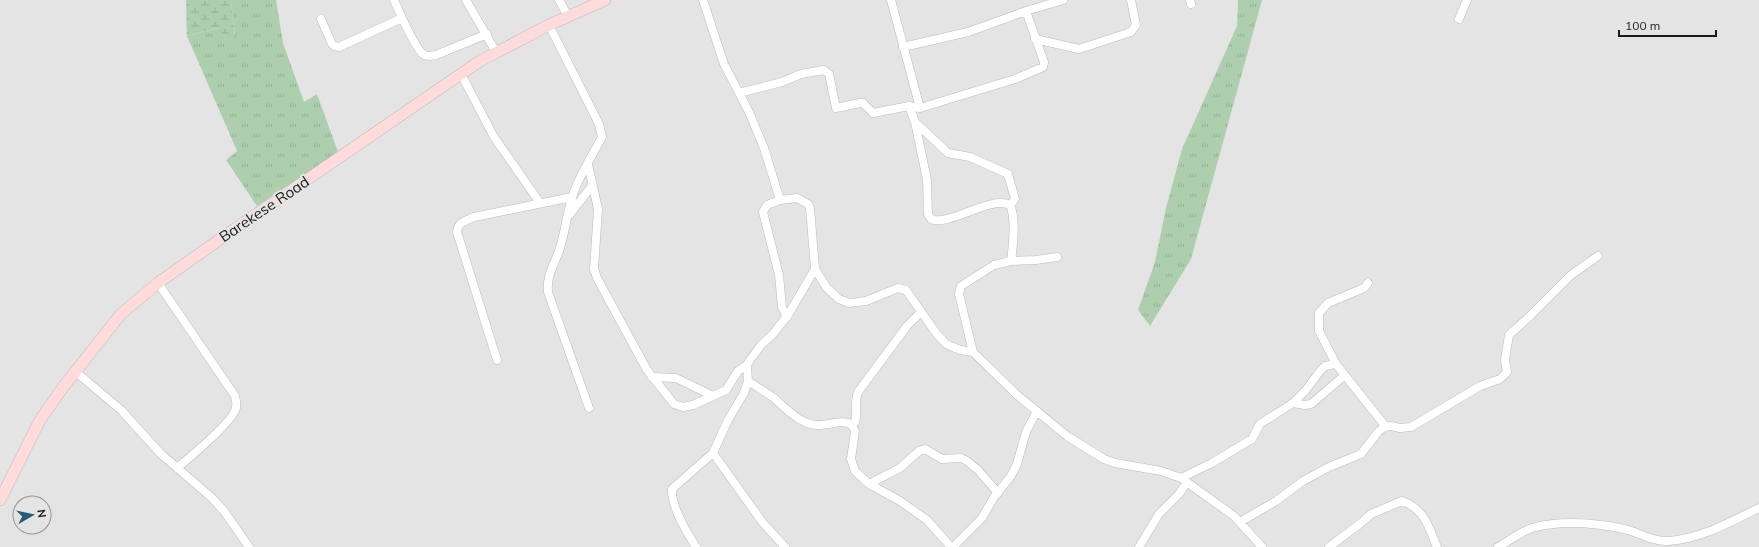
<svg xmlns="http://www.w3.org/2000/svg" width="1759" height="547" viewBox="0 0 1759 547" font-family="Mulish,sans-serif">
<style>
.grass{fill:url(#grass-tufts)}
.wetland{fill:url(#wetland-marsh)}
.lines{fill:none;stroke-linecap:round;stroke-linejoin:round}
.minor-casing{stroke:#bcbcbd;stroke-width:9}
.secondary-casing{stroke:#bcbcbd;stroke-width:12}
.minor{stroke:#fff;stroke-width:8}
.secondary{stroke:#ffdbdb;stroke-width:11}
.labels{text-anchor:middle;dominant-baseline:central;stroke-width:4;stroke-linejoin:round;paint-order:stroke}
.street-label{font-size:15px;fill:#1b1b1b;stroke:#e4e4e5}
</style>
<defs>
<pattern id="grass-tufts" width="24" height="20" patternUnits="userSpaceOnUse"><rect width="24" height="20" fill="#aecfae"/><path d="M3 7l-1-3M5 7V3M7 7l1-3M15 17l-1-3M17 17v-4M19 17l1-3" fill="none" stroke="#95b195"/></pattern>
<pattern id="wetland-marsh" width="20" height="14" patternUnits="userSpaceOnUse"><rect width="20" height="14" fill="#aecfae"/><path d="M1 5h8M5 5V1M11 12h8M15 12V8" fill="none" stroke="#95b195"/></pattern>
</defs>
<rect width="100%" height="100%" fill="#e4e4e5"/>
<path class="grass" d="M231 0H276L283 43 304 102 317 94 338 152 257 206 226 160 237 151 187 36 219 28 235 37Z
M1238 0H1262L1191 259 1150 326 1138 310 1155 262 1166 208 1182 149 1237 26Z"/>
<path class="wetland" d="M186 0H231L235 38H225L218 28 187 36Z"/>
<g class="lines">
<defs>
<path id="minor" d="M394 0C399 11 415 49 424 55 428 57 432 56 436 55L487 34
M466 0 496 52
M559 0 568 16
M703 0 724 64 749 112 764 148 780 200 797 198 808 204 810 208 815 269 827 288 839 299 849 303 866 301 898 288 906 290 936 333 946 344 960 350 973 352 1016 394 1067 436 1104 459 1115 463 1161 471 1181 478 1234 516 1262 547
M891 0 920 108
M1190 0 1191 4
M321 19 332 44 334 46 339 47 402 18
M1459 19 1467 0
M549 25 599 124 602 137C593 154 576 181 572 198 567 214 565 232 560 248 555 264 546 275 548 292L589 408
M1035 39 1079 49 1131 32 1136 25 1131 0
M903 47 968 32 1026 11 1063 0
M461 74 494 137 540 203
M739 93 782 82 801 74 824 70 829 74 836 108 860 103H863L873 113 909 106 920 108 1015 79 1043 67 1044 62 1026 11
M909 106 915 122 927 180 928 214 931 219C949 227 990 195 1010 205
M915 122 948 153 970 157 1008 174 1015 199 1010 205
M588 164 598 209 594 269 597 278 647 370 674 404 683 407 693 405 726 390 738 371 747 365
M780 200 767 205 763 212 779 275 782 307 787 317
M1010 205C1016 217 1013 247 1011 261
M569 215 592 186
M158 283 235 396C236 400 237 404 236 408 233 422 189 458 177 468
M973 352 959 294 961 286 994 265 1011 261 1036 260 1057 257
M497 360 457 232C458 222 465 221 474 217L572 197
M1336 364 1319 331V313L1328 303 1364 288 1368 283
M76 372 121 410 161 454 211 497 224 511 249 547
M652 377 676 378 713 396
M748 381C757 387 766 392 774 398 784 407 794 418 807 423 823 430 840 417 852 425L855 431 851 459 855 471 869 484 900 501 927 520 951 547
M1293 403 1305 405 1311 404 1345 375
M852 425 855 422C858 412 854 402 858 392L907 326 921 312
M713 453 763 523 785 547
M1181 478 1212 463 1252 439 1260 424 1293 403 1306 390 1320 371 1325 366 1336 364 1386 427
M869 484 900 468 919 451 925 449 942 459 961 458 967 461 978 470 998 493
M1240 522 1276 501 1303 481 1329 467 1361 454 1378 432 1384 427 1391 426 1400 428 1411 427 1480 386 1500 379 1507 372 1505 360 1509 335 1530 316 1571 275 1598 256
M696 547C687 533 671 506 672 489L713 453 728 420 744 393 748 381 747 365 750 360 761 345 773 334 788 315 815 269
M953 547 982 518 994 497 1011 476 1017 464 1026 432 1037 411
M1139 547 1159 514 1179 494 1187 482
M1329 547 1361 523 1371 514 1402 501C1425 509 1429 528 1437 547
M1498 547C1509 541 1520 532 1532 528 1561 520 1595 523 1624 529 1638 532 1653 542 1668 541 1700 539 1730 522 1759 508"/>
<path id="secondary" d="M0 500 40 420 64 386 121 314 158 283 226 235 480 61 549 25 605 0"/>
</defs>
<use href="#minor" class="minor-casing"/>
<use href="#secondary" class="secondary-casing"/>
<use href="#minor" class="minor"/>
<use href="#secondary" class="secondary"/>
</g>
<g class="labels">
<g class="street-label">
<text transform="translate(264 209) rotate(-34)">Barekese Road</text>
</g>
</g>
<g transform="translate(32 515) rotate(81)"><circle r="19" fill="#e4e4e5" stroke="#949494"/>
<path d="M0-3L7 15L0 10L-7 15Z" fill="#236077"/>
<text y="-6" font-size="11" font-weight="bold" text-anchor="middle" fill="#1b1b1b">N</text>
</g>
<path d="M1619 30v6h97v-6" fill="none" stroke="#1b1b1b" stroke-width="2"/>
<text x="1625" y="30" font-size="12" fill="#1b1b1b" stroke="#e4e4e5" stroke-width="3" paint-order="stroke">100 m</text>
</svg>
